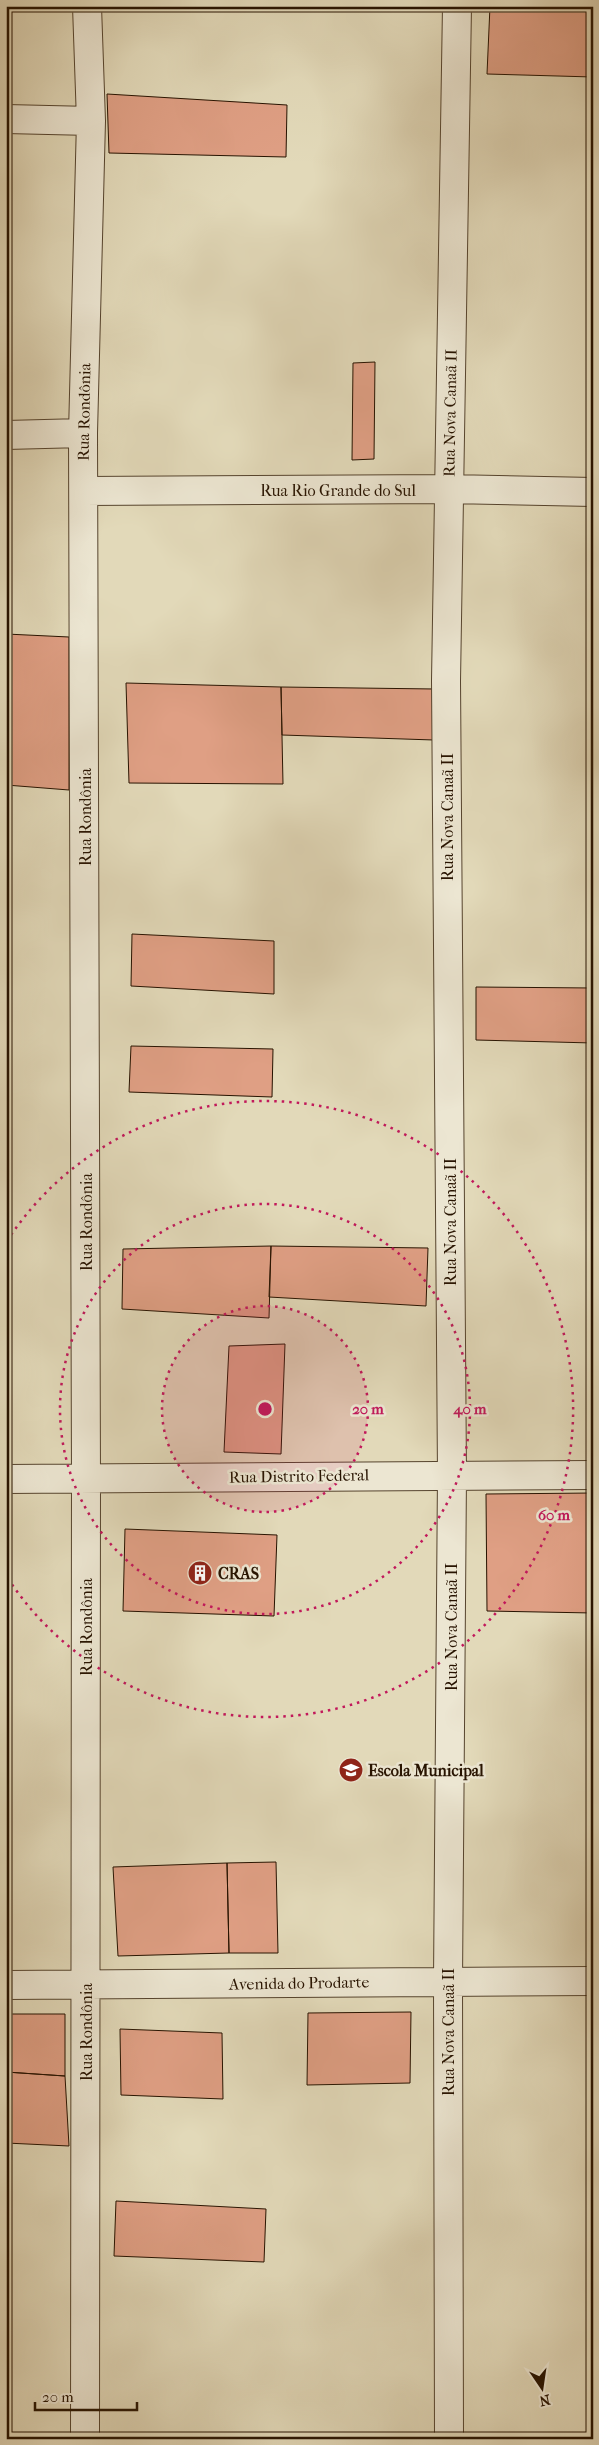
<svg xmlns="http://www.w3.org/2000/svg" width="599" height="2445" viewBox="0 0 599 2445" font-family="'IM FELL French Canon',serif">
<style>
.building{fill:#df9f84;stroke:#271300}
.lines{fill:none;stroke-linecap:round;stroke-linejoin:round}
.minor-casing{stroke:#56442e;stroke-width:30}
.minor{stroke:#ece6d2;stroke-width:28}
.ring{fill:none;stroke:#c2185b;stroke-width:2.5;stroke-dasharray:2.5 5}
.labels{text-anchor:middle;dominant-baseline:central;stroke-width:5;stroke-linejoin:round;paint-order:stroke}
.street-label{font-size:16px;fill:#271300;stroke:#ece6d2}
.poi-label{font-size:16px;font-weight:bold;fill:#271300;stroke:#ece6d2;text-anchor:start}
.centre{fill:#c2185b;stroke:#ece6d2;stroke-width:2.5}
.ring-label{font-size:15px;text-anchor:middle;font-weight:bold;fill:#c2185b;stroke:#ece6d2;stroke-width:5;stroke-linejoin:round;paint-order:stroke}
</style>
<rect width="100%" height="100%" fill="#e2d9b9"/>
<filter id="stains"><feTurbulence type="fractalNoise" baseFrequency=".004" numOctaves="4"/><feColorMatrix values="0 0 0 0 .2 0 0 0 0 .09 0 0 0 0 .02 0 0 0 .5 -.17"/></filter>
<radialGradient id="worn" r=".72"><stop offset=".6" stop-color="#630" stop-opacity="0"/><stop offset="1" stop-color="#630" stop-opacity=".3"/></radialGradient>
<path class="building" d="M490 6H593V77L487 74Z
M107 94 287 105 286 157 109 153Z
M375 362 374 459 352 460 353 363Z
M6 634 69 637V790L6 785Z
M126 683 281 687 283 784 129 783Z
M281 687 435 689 434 740 282 735Z
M132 934 274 941V994L131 986Z
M476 987 593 988V1043L476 1040Z
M131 1046 273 1049 272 1097 129 1092Z
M271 1246 428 1248 426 1306 269 1297Z
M271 1246 269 1318 122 1309 123 1249Z
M285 1344 281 1454 224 1452 229 1346Z
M593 1493V1613L487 1611 486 1494Z
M125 1529 277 1535 274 1616 123 1611Z
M276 1862 278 1953H229L227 1863Z
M227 1863 229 1953 118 1956 113 1867Z
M411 2012 410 2083 307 2085 308 2013Z
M6 2014H65V2076L6 2072Z
M120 2029 222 2033 223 2099 121 2095Z
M6 2072 65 2076 69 2146 6 2143Z
M116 2201 266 2209 264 2262 114 2256Z"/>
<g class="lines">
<defs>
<path id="minor" d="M6 119 91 121
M6 435 83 433
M84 491 449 489 593 492
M6 1479 593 1475
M6 1985 593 1981
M85 2439 86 1479 83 433 91 121 87 6
M449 2439 448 1981 452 1474 446 681 457 6"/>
</defs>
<use href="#minor" class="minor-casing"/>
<use href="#minor" class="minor"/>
</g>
<circle cx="265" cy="1409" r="103" fill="#c2185b" fill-opacity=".12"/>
<g class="ring">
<circle cx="265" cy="1409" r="103"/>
<circle cx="265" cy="1409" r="205"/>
<path d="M7 1241A308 308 0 1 1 7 1577"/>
</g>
<defs>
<symbol id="building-disc" viewBox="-11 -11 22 22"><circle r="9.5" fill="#8f2418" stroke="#ece6d2"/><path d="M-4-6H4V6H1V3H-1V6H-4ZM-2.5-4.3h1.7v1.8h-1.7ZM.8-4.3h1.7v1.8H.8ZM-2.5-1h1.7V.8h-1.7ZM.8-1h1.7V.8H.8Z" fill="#fff"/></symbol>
<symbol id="school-disc" viewBox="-11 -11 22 22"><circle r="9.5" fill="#8f2418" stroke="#ece6d2"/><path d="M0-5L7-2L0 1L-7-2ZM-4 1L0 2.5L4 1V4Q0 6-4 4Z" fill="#fff"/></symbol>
</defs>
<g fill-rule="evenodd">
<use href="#building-disc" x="186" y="1559" width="28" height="28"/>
<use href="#school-disc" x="337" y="1756" width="28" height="28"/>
</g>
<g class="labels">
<g class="street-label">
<text transform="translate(84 412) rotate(-89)">Rua Rondônia</text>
<text transform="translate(450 413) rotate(-89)">Rua Nova Canaã II</text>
<text x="338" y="490">Rua Rio Grande do Sul</text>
<text transform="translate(85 817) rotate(-90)">Rua Rondônia</text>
<text transform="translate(447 817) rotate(-90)">Rua Nova Canaã II</text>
<text transform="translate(86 1222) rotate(-90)">Rua Rondônia</text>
<text transform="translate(450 1222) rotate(-90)">Rua Nova Canaã II</text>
<text transform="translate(299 1476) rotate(-1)">Rua Distrito Federal</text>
<text transform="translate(86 1627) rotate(-90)">Rua Rondônia</text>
<text transform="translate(451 1627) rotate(-90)">Rua Nova Canaã II</text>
<text transform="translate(299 1983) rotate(-1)">Avenida do Prodarte</text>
<text transform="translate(86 2032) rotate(-90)">Rua Rondônia</text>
<text transform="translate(448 2032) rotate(-90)">Rua Nova Canaã II</text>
</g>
<g class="poi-label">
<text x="218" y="1573">CRAS</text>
<text x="368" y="1770">Escola Municipal</text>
</g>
</g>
<circle cx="265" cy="1409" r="8" class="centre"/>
<g class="ring-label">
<text x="368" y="1414">20 m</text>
<text x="470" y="1414">40 m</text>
<text x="554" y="1520">60 m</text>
</g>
<rect width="599" height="2445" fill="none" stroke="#e2d9b9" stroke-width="25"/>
<rect x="8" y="8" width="584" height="2430" fill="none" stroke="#271300" stroke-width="2.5"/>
<rect x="12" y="12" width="574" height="2420" fill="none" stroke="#271300"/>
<g transform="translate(542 2388) rotate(167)" stroke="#ece6d2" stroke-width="4" paint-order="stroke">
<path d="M0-4L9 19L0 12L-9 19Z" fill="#271300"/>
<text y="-8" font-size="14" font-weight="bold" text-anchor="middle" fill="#271300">N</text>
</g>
<path d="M35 2402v8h102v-8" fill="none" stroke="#271300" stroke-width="2.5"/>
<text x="42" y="2402" font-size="15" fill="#271300" stroke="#ece6d2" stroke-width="4" paint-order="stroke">20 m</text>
<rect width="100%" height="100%" filter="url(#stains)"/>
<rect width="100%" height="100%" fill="url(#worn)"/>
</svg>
